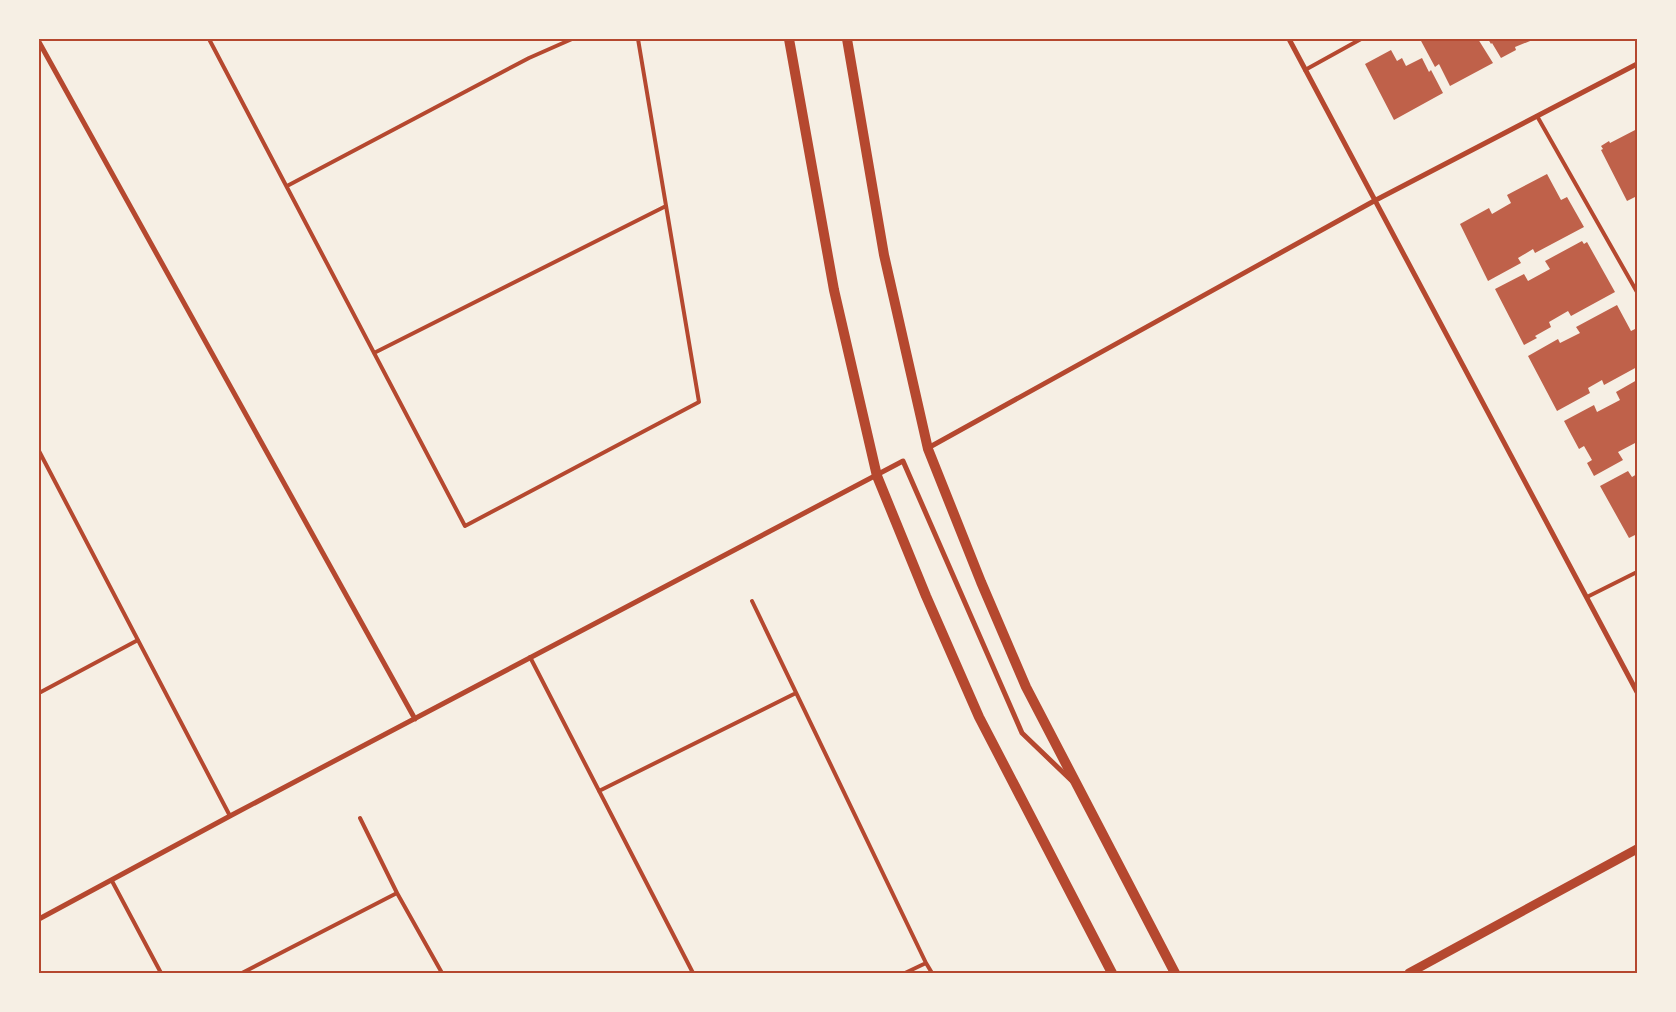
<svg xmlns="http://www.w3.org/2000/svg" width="1676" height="1012" viewBox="0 0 1676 1012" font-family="Figtree,sans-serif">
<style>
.building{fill:#bf614a}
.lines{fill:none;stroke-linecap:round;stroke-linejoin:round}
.service{stroke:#b5482f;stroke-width:4}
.minor{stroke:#b5482f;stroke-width:5}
.tertiary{stroke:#b5482f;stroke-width:9}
.secondary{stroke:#b5482f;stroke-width:10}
.neatline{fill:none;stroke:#b5482f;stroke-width:2}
</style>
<rect width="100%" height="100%" fill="#f6efe4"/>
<path class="building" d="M1420 39H1478L1493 63 1450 86 1439 64 1435 67Z
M1488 39H1535L1515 47 1516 50 1501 58 1492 43 1491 44Z
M1391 50 1397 61 1402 58 1406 66 1422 58 1429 72 1431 70 1443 93 1394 120 1365 64Z
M1637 129V196L1627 201 1601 150 1603 149 1601 146 1609 141 1610 143Z
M1547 174 1561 200 1567 197 1584 227 1535 253 1533 249 1518 258 1521 263 1488 281 1460 224 1489 208 1492 214 1511 203 1507 195Z
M1582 241 1584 244 1587 242 1615 292 1571 316 1568 311 1549 322 1551 327 1535 336 1537 338 1524 345 1495 289 1524 274 1528 281 1550 269 1545 261Z
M1617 305 1631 331 1637 328V367L1604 385 1602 380 1588 388 1590 393 1557 411 1528 356 1558 339 1560 343 1580 333 1576 327Z
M1637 380V442L1618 452 1623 460 1594 476 1587 463 1592 460 1584 446 1579 449 1564 421 1594 405 1597 412 1620 400 1616 392Z
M1628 471 1632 477 1637 474V534L1629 538 1600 486Z"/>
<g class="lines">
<path class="service" d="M209 39 465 526 699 402 638 39
M1305 70 1361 39
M1537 116 1637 292
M287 186 529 58 572 39
M374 353 666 206
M39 451 230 816
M1587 597 1637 572
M752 601 926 963 905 973
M530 657 693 973
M39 693 138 640
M599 791 796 693
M360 818 397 893
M112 881 161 973
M926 963 932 973
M242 973 397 893 442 973"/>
<path class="minor" d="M1289 39 1637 692
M39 42 415 719
M928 448 1374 201 1637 64
M39 919 230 816 903 461 1022 733 1072 781"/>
<path class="tertiary" d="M1409 973 1637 849"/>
<path class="secondary" d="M789 39 834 290 877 476 926 596 979 717 1112 973
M847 39 884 255 928 449 981 582 1026 687 1175 973"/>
</g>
<rect width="1676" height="1012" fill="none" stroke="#f6efe4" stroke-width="80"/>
<rect x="40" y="40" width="1596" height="932" class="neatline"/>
</svg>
